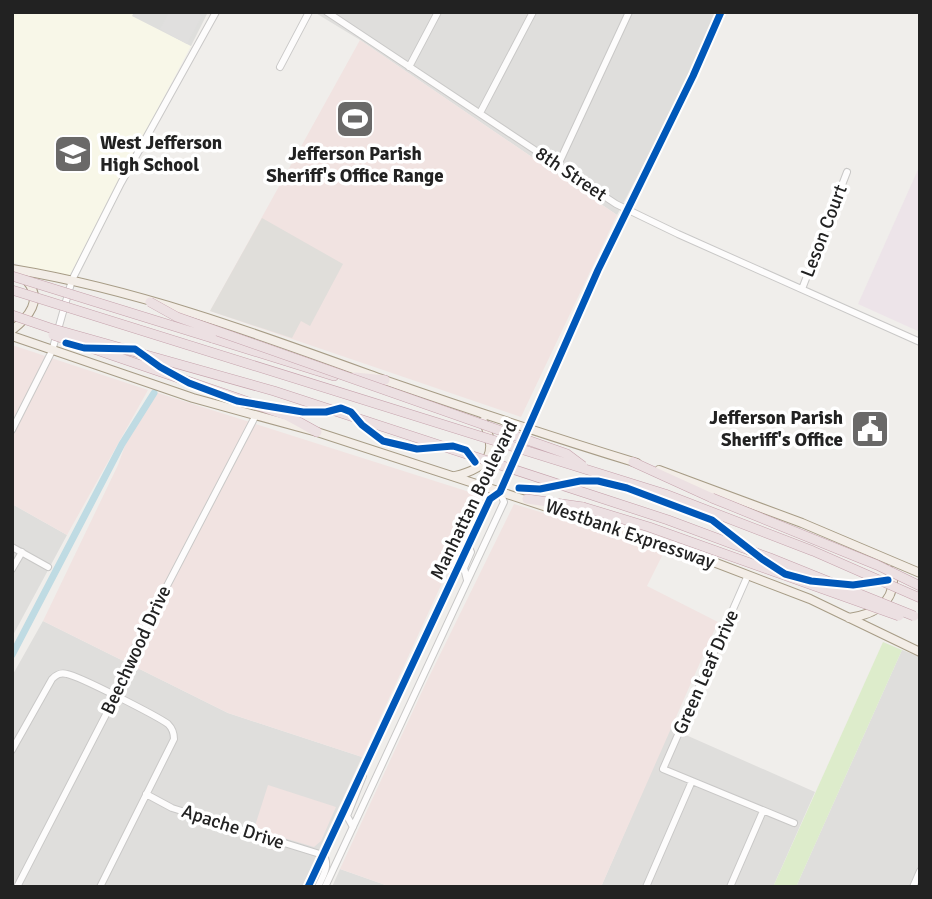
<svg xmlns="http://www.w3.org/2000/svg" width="932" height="899" viewBox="0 0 932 899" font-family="Signika,sans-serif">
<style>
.residential{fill:#dfdedc}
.commercial{fill:#f1e3e1}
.industrial{fill:#ede4e9}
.education{fill:#f8f7e8}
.religious{fill:#dededc}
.airport{fill:#e0deda}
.grass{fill:#ddeccb}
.parking{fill:#e0dfde}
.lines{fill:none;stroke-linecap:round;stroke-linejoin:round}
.canal{stroke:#bfdbe3;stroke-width:7}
.minor-casing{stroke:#c9c8c7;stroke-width:8}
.major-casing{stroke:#a79c86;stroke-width:10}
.highway-casing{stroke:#c5a2ac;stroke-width:10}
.minor{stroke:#fdfcfc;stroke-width:6}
.major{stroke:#f3ede7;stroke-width:8}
.highway{stroke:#ece0e2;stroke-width:9}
.highway-bridge-casing{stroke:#c5a2ac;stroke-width:10;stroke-linecap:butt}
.highway-bridge{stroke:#ece0e2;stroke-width:9}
.cycleway-casing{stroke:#fff;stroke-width:11}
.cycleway{stroke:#0057b8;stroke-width:7}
.labels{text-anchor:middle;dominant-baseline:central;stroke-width:7;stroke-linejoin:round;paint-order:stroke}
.poi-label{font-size:19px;font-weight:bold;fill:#222;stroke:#fff;text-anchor:start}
.street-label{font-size:19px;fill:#222;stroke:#fff}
</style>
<rect width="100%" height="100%" fill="#f0eeeb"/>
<path class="residential" d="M314 12H724L617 215 360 40Z
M12 504 67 535 12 637Z
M43 621 228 713 362 757 302 887H12V676Z
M902 650 920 657V887H796Z
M670 728 815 792 773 887H601Z
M340 869 391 887H332Z"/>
<path class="commercial" d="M360 40 617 215 521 417 210 311Z
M12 345 148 390 67 535 12 504Z
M155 392 482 496 362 757 228 713 43 621 118 465 127 440Z
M514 504 665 550 647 586 718 622 601 887H391L340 869 425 685Z
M268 785 336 807 321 841 314 847 254 829Z"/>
<path class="industrial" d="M920 165V332L858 304Z"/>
<path class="education" d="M12 12H134L133 16 191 46 67 281 12 262Z"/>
<path class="religious" d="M134 12H208L191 46 132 16Z"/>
<path class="airport" d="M262 218 343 264 310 326 301 321 292 338 210 311Z"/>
<path class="grass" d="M883 642 902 650 796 887H773Z"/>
<path class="parking" d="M169 12H196L202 16 187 44 160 29Z"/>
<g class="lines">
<path class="canal" d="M12 655 122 444 154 393"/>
<defs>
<path id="minor" d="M327 12 616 204 678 234 920 342
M280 67 309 12
M409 67 438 12
M480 113 533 12
M558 165 629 12
M802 289 847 172
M12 430 52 351 72 280 121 183 216 12
M12 547 48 567
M12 569 22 552
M748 575 663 769 794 823
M467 580 464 568 471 552 468 546
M12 750 52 679C56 675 60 672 67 674 79 676 157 716 168 724 173 729 174 733 174 739L100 887
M146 794 172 808 323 855C331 865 322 877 318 887
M353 827 347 816 363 776
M17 887 115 697 132 653 256 415
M308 887 490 499 500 492 598 270 693 76 721 12
M325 887 504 502 500 492
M646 887 692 781
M730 887 763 811
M913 887 920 871"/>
<path id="major" d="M12 269C140 290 263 336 384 380 468 409 552 437 637 463
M12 330C29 317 43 300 27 281
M12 336 193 398 317 432 703 558 810 599 920 652
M659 470 802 523 920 573
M455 476C488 468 499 454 483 421
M849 618C870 615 892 606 893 581L888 569"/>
<path id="highway" d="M212 338 334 376
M355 377 385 380
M237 398 288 416 317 432
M633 462 712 498
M527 499 583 507"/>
</defs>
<use href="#minor" class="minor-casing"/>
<use href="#major" class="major-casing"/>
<use href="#highway" class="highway-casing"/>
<use href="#minor" class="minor"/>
<use href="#major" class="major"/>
<use href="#highway" class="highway"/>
<defs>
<path id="highway-bridge" d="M12 276 212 338
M12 290 665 494 813 551 920 598
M150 302 177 317 567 454 583 466
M12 315 50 328 274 391 668 520 770 558 914 616
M53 335 237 398
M712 498 877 565 920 586
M583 507 649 527 899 616"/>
</defs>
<use href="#highway-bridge" class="highway-bridge-casing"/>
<use href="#highway-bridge" class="highway-bridge"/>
<defs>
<path id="cycleway" d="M66 343 84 348 135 349 160 367 189 383 237 401 303 412H326L341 408 351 412 362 425 383 441 417 449 453 446 466 450 475 462
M519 488 540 489 580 481H598L627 488 712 520 762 559 785 574 811 581 853 585 888 580
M308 887 490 499 500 492 598 270 693 76 721 12"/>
</defs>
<use href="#cycleway" class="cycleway-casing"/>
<use href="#cycleway" class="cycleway"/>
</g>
<defs>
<symbol id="stadium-square" viewBox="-11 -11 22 22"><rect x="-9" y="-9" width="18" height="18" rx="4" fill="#6a6968" stroke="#fff"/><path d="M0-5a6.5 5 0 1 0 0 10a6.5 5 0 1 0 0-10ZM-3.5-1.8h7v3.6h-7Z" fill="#fff"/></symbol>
<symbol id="school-square" viewBox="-11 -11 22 22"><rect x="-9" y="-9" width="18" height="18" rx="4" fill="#6a6968" stroke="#fff"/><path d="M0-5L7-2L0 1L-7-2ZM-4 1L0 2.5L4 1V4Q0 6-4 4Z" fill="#fff"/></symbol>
<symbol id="civic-square" viewBox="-11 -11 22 22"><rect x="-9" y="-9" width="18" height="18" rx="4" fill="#6a6968" stroke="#fff"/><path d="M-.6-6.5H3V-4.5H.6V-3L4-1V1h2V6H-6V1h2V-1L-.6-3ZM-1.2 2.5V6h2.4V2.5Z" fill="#fff"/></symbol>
</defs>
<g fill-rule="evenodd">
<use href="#stadium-square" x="333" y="97" width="44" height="44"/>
<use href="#school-square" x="51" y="132" width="44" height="44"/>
<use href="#civic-square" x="848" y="407" width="44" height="44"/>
</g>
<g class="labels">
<g class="poi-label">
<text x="100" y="143">West Jefferson<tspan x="100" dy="22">High School</tspan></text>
<text x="355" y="154" text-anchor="middle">Jefferson Parish<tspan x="355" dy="22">Sheriff's Office Range</tspan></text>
<text x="843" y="418" text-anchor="end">Jefferson Parish<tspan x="843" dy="22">Sheriff's Office</tspan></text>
</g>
<g class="street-label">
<text transform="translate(571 174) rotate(34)">8th Street</text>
<text transform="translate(824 231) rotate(-69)">Leson Court</text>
<text transform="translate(474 500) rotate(-64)">Manhattan Boulevard</text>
<text transform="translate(630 534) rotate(19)">Westbank Expressway</text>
<text transform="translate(136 650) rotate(-65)">Beechwood Drive</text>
<text transform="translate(706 672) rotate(-66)">Green Leaf Drive</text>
<text transform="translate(233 827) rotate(18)">Apache Drive</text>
</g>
</g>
<rect width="932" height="899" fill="none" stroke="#222222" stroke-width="28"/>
</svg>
